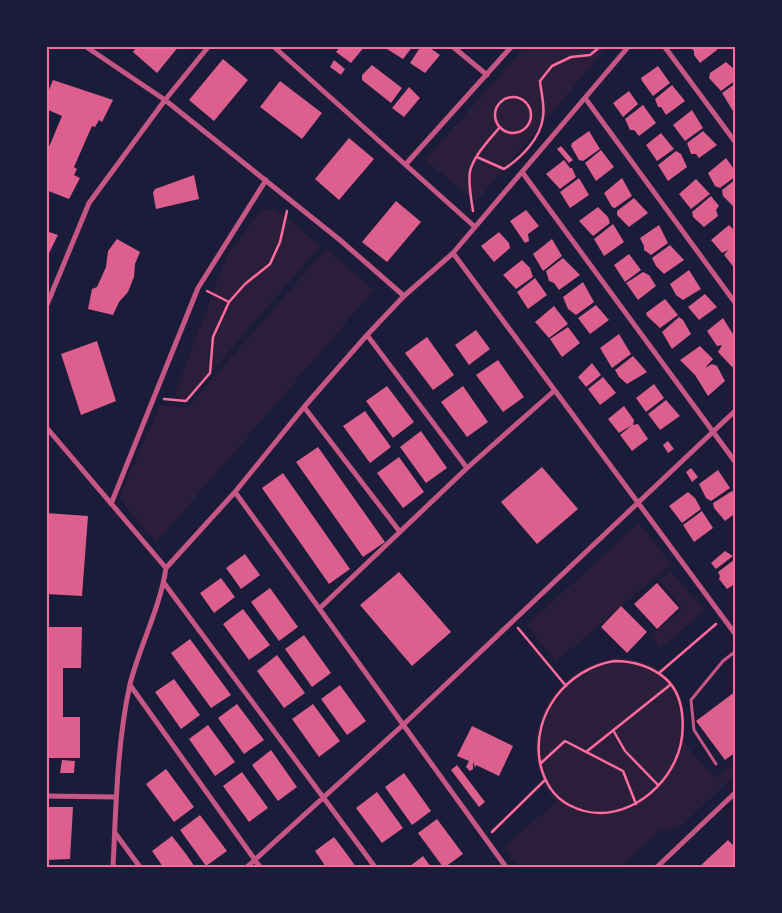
<svg xmlns="http://www.w3.org/2000/svg" width="782" height="913" viewBox="0 0 782 913" font-family="'DejaVu Sans',sans-serif">
<style>
.green{fill:#2a1e3b}
.building{fill:#dd5f8e}
.lines{fill:none;stroke-linecap:round;stroke-linejoin:round}
.path{stroke:#ff6b9d;stroke-width:2.5}
.service{stroke:#c65784;stroke-width:3}
.minor{stroke:#c65784;stroke-width:5}
.neatline{fill:none;stroke:#ff6b9d;stroke-width:2}
</style>
<rect width="100%" height="100%" fill="#1b1b3a"/>
<path class="green" d="M526 46H608L476 202 425 160Z
M275 208 320 246 186 401 174 395 227 256 260 212Z
M326 249 374 290 156 543 119 497 160 405 188 407Z
M639 523 671 564 556 662 527 625Z
M671 571 705 611 660 648 650 636 683 609 659 580Z
M614 658C651 658 680 675 685 715 686 722 683 736 685 742 686 746 710 772 715 778L736 762V773L681 827 659 831 620 867H518L504 847 557 801C555 798 551 796 549 793 542 784 539 772 537 761 528 712 566 666 614 658Z"/>
<path class="building" d="M137 46H179L157 73 133 52Z
M341 46H365L351 63 336 52Z
M389 46H413L403 59 387 49Z
M421 46H427L440 55 425 73 410 63Z
M689 46H716L717 50 700 63 694 55V51Z
M223 59 248 80 214 121 189 100Z
M334 60 345 69 341 75 330 67Z
M726 62 734 69 736 80 721 91 709 78 710 73Z
M372 65 402 88 391 103 362 80V75Z
M658 66 670 83 653 96 642 81 641 78Z
M53 80 113 100 102 122 99 120 95 127 92 126 74 167 77 169 74 175 80 178 69 199 46 190V154L62 116 46 109V97Z
M280 81 322 113 302 139 260 107Z
M736 83V108L733 111 722 93Z
M672 85 685 101 666 115 661 107H658L655 99Z
M409 87 420 98 404 117 392 108Z
M629 91 638 104 623 117 613 103Z
M643 105 656 123 639 136 634 130H630L625 119Z
M692 110 703 128 685 141 673 125Z
M589 131 600 149 583 161 579 160 571 146 572 143Z
M703 131 717 145 699 158 696 154H691L687 143Z
M661 133 674 149 657 161 646 145Z
M349 138 374 159 339 200 315 179Z
M561 146 573 160 569 163 557 149Z
M601 150 614 167 596 181 585 163Z
M676 151 681 154 687 167 668 181 658 165Z
M726 158 736 172V176L720 188 715 186 708 173Z
M564 160 570 168H572L576 177 560 189 546 174Z
M194 175 199 199 156 209 153 193 155 189Z
M579 178 589 195 570 208 560 192Z
M622 178 632 196 615 208 612 207 604 193Z
M696 179 710 194 691 209 679 194Z
M736 179V205L734 207 723 196 722 190Z
M711 196 719 206 716 210 718 216 704 227 693 217 692 212Z
M634 198 648 213 629 227 617 215V211Z
M396 201 421 222 387 262 362 242Z
M598 207 608 217 610 223 593 236 579 221Z
M526 210 539 226 528 234 529 241 525 243 510 221Z
M613 224 624 242 604 256 594 239Z
M659 225 668 243 651 255 644 250V246L640 238Z
M729 225 736 232V270L724 255 728 250 722 253 711 240Z
M46 231 58 235 46 259Z
M499 232 509 243 510 248 494 262 481 246Z
M117 239 140 252 135 264 134 277 128 292 119 302 113 315 88 309 92 289 97 287 106 267 108 251Z
M552 239 562 256 543 271 533 254Z
M670 245 684 260 664 274 656 266 652 258Z
M629 254 641 270 625 282 614 265Z
M563 258 580 275 559 290 554 283 549 281 546 271Z
M522 260 530 268 533 277 516 289 503 275Z
M689 270 701 289 683 300 676 295 670 284Z
M643 272 649 275 656 286 638 300 626 283Z
M535 278 547 295 528 309 517 292Z
M583 282 594 302 576 315 568 309 563 297Z
M705 294 717 307 699 320 688 307Z
M665 299 678 315 660 328 647 316 646 313Z
M596 305 609 320 590 334 578 318Z
M554 306 568 324 549 338 535 322Z
M679 317 683 320 691 334 672 349 662 332Z
M723 318 736 339V364L732 367 718 352 722 345 717 346 707 331Z
M568 327 580 343 562 357 550 339Z
M476 330 490 349 469 365 455 345Z
M619 334 631 354 612 368 600 348Z
M427 337 454 375 433 390 405 353Z
M97 341 116 401 81 415 61 354Z
M700 346 713 359 705 368 712 364 717 366 725 381 708 396 695 375 680 360Z
M633 356 647 372 627 384 619 377 615 370Z
M498 360 524 397 503 412 476 375Z
M592 363 601 375 586 387 578 377Z
M603 377 616 393 600 405 588 389Z
M654 384 664 398 646 412 636 398Z
M387 386 414 422 393 438 366 401Z
M463 386 488 422 467 437 441 402Z
M666 400 680 416 660 430 648 414Z
M624 406 634 420 633 425 638 424 648 439 632 451 620 435 632 425 619 433 608 419Z
M365 411 391 447 370 463 343 426Z
M421 431 447 468 426 483 400 447Z
M668 441 674 449 668 453 663 445Z
M318 447 385 542 363 557 296 462Z
M399 457 424 492 403 508 377 473Z
M542 467 578 509 537 544 501 502Z
M691 468 698 477 692 482 686 472Z
M718 470 730 488 711 501 706 498 699 484Z
M283 473 350 569 329 584 262 488Z
M732 491 736 496V513L725 521 714 508 713 503Z
M688 492 695 498 701 509 682 523 669 506Z
M702 511 713 528 694 542 683 525Z
M46 513 88 516 82 596 46 594Z
M725 551 733 556 716 569 711 563Z
M245 554 260 575 241 589 226 568Z
M735 559 736 583 727 589 719 579 720 576 718 572Z
M399 572 451 632 412 666 360 605Z
M221 578 235 597 214 613 200 593Z
M657 583 679 608 657 629 634 604Z
M270 588 298 627 279 641 251 602Z
M621 606 647 632 627 653 601 627Z
M243 609 270 645 249 660 223 624Z
M46 627H82L81 668H63V717H80V758H46Z
M304 635 331 673 312 687 285 649Z
M190 639 231 695 211 708 171 653Z
M277 655 305 693 284 708 257 671Z
M174 679 200 715 181 729 155 692Z
M340 685 366 721 347 735 321 699Z
M736 691V752L725 760 696 721Z
M237 704 264 740 244 754 218 718Z
M313 704 340 741 319 757 292 719Z
M208 725 235 762 215 776 189 739Z
M472 726 513 746 499 776 476 765 475 768 473 761V769L470 771 466 767 469 761 457 756Z
M271 750 297 787 278 801 252 765Z
M62 760 75 761 74 773H60Z
M457 765 485 802 479 807 451 770Z
M166 769 194 807 174 822 146 784Z
M242 772 268 808 249 822 223 786Z
M404 773 431 811 412 825 385 787Z
M377 792 403 828 382 843 356 808Z
M46 807H73L70 859 46 860Z
M200 815 227 851 206 866 180 830Z
M437 819 463 854 445 867H443L418 833Z
M172 836 186 854 195 867H163L152 851Z
M334 837 349 857 356 867H326L315 851Z
M728 840 736 848V867H699Z
M423 856 431 867H409Z"/>
<g class="lines">
<path class="path" d="M495 115a18 18 0 1 1 36 0a18 18 0 1 1-36 0Z
M477 157 504 169C521 158 541 138 543 117 545 106 541 92 540 81L552 66 571 57 590 55 601 46
M473 211C471 198 468 183 470 171 474 155 490 139 500 127
M207 291 229 302
M164 399 186 401 210 373 213 337 229 302 245 284 270 264 280 242 287 211
M518 628 566 686
M614 661C633 661 651 666 666 679 687 698 686 738 675 761 657 800 610 827 569 805 552 796 544 781 540 763 531 714 567 669 614 661Z
M659 673 716 624
M613 730 625 751 658 785
M586 752 670 685
M541 763 565 741 623 771 636 804
M492 832 545 780"/>
<path class="service" d="M716 764 694 730 691 700 723 661 736 651"/>
<path class="minor" d="M85 46 165 100 340 240 404 296
M273 46 475 227
M452 46 487 75
M664 46 736 143
M585 98 736 304
M406 164 512 46
M522 172 736 463
M453 253 736 635
M46 307 89 203 165 100 209 46
M367 335 467 468
M304 407 400 532
M46 427 166 568
M235 492 506 867
M111 504 198 288 266 180
M164 583 375 867
M320 608 467 468 554 391
M130 685 260 867
M46 796 116 797
M115 833 140 867
M113 867C116 807 117 743 130 684 140 645 160 608 166 568L235 492 304 407 367 335 404 296 453 253 629 46
M247 867 403 725 736 410
M657 867 736 792"/>
</g>
<rect width="782" height="913" fill="none" stroke="#1b1b3a" stroke-width="95"/>
<rect x="48" y="48" width="686" height="818" class="neatline"/>
</svg>
